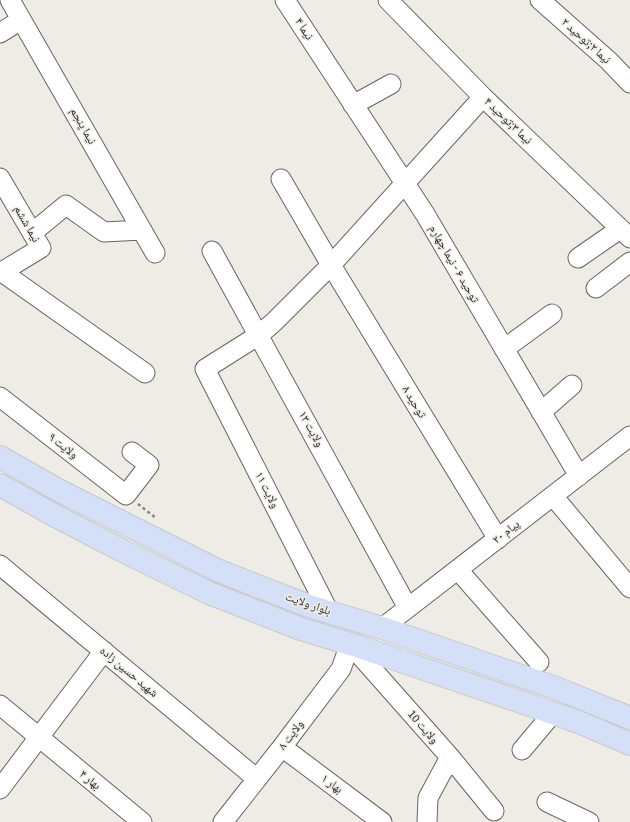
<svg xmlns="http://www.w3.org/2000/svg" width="630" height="822" viewBox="0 0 630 822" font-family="'Source Sans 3','Noto Naskh Arabic',sans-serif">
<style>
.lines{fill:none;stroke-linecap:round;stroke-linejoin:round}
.minor-casing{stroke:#68655f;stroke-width:21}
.major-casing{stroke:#c8c8c7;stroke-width:24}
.path{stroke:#86847f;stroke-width:2.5;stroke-dasharray:3 3;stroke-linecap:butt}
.minor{stroke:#fff;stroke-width:19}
.major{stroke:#d4e0f8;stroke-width:22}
.labels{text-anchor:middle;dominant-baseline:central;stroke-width:3;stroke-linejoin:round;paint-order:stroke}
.street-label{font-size:12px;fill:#2d2c29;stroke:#efece5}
</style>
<rect width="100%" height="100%" fill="#efece5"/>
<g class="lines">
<defs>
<path id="minor" d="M10 0 155 253
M285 0 425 214 579 476
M388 0 483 97 630 238
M540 0 609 61 630 83
M0 33 21 20
M353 105 391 84
M0 178 41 248 0 273
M281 179 331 265 498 539
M32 233 66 205 104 232 142 230
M212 251 408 608
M578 258 620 229
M2 272 145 373
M596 288 630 262
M504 349 552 314
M0 397 126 495 149 465 132 452
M541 412 572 385
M553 496 630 588
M0 565 257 779
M458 570 539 662
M329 612 205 369 259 335 274 322 331 265 483 97
M382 628 630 436
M0 705 142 822
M282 747 382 822
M522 750 553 713
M0 789 104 651
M547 802 589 822
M223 822 282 747 341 669 350 644 450 757 494 811
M427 822 428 798 450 757"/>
<path id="major" d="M0 457 60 491 219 571 309 606 382 628 556 688 630 718
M0 485 48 512 123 551 209 593 301 629 360 647 553 713 581 723 630 744"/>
</defs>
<use href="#minor" class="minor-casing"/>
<use href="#major" class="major-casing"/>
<path class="path" d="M138 504 156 518"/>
<use href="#minor" class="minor"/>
<use href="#major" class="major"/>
</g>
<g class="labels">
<g class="street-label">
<text transform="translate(304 29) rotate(57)">نیما ۴</text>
<text transform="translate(586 41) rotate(42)">نیما ۲;توحید ۲</text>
<text transform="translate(508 121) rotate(44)">نیما ۳;توحید ۴</text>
<text transform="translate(83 126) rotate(60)">نیما پنجم</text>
<text transform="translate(27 224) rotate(60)">نیما ششم</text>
<text transform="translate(454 264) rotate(60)">توحید ۶ - نیما چهارم</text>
<text transform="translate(414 402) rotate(59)">توحید ۸</text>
<text transform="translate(311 429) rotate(61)">ولایت ۱۳</text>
<text transform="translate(63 446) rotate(38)">ولایت ۹</text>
<text transform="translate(267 490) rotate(63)">ولایت ۱۱</text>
<text transform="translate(506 532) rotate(-38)">پیام ۲۰</text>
<text transform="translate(308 604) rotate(19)">بلوار ولایت</text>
<text transform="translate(129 672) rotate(40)">شهید حسین زاده</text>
<text transform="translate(423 727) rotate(49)">ولایت 10</text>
<text transform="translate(291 735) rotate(-53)">ولایت ۸</text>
<text transform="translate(90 780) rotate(40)">بهار ۴</text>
<text transform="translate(332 784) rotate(37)">بهار ۱</text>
</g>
</g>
</svg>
